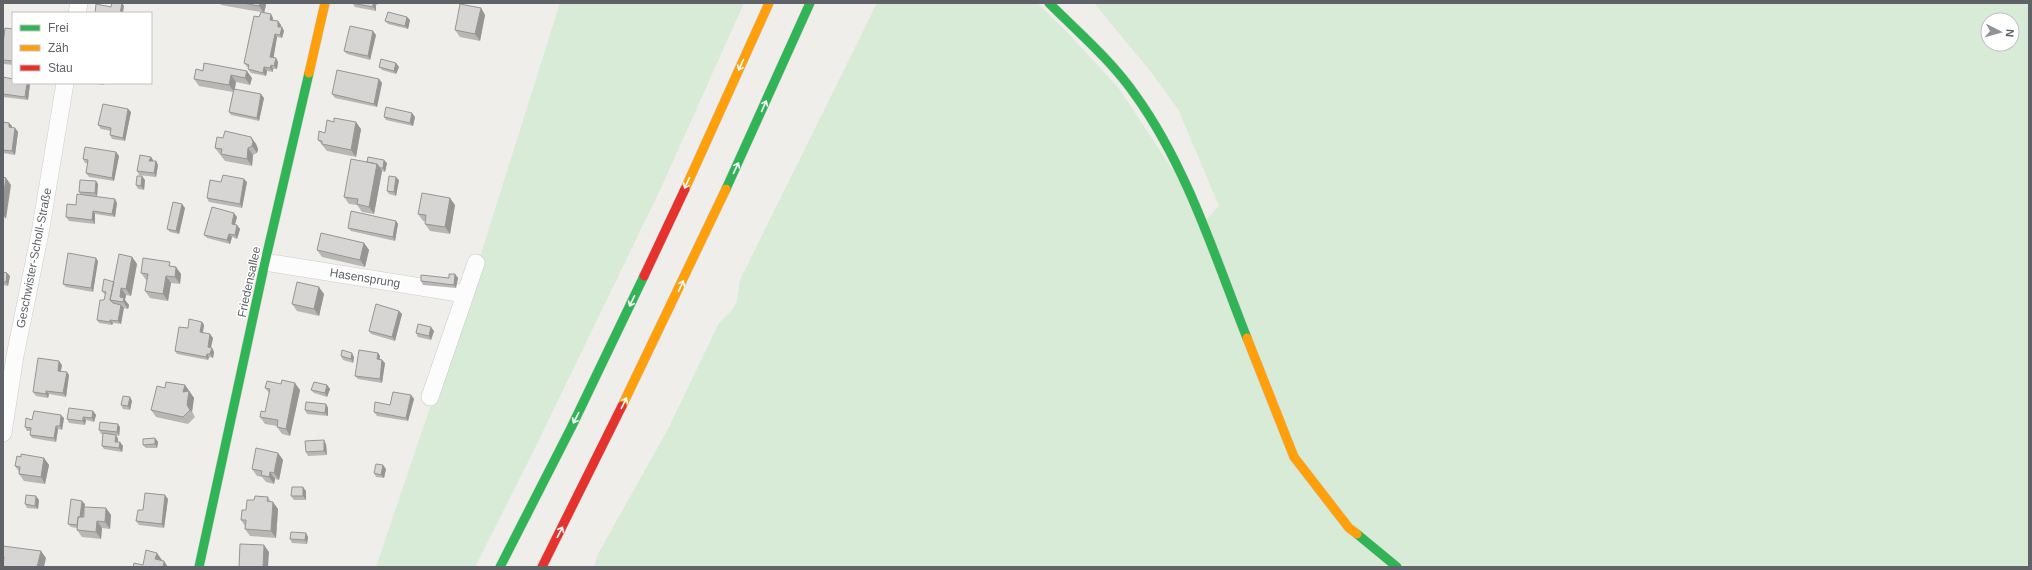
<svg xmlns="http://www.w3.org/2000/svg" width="2032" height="570" viewBox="0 0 2032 570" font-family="Arial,sans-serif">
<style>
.green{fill:#d8ebd6;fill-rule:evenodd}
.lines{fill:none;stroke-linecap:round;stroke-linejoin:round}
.street-casing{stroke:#cbcccc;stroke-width:18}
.fast-casing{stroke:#cacacb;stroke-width:10}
.slow-casing{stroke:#cacacb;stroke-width:10}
.jam-casing{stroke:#cacacb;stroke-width:10}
.street{stroke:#fdfcfc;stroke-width:17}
.fast{stroke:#30b455;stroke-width:9}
.slow{stroke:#ff9f0a;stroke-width:9}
.jam{stroke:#e5322d;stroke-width:9}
.wall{fill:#b8b7b5}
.shaded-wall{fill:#969594}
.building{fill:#d6d5d3;stroke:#969594}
.oneway{stroke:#fff}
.labels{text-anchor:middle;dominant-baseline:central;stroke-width:3;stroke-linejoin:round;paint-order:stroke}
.street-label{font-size:12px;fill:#5f6368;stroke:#fff}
</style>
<rect width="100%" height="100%" fill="#efeeea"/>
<path class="green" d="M560 3H744L661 188 533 452 475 567H376L468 295Z
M877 3H1037L1062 27 1118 87 1206 220 1219 206 1178 109 1151 72 1094 3H2029V567H594L598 554 668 429 719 323 733 309 737 301 740 280ZM1988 20H2012V44H1988Z"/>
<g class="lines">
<defs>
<path id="street" d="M77 13 79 3
M265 262 465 294
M430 397 476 263
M3 433 15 356 40 233 65 83"/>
<path id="fast" d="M1049 3C1079 33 1112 61 1136 96 1187 167 1215 257 1247 338
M726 189 810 3
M1357 534 1397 567
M199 567 265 262 309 73
M500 567 571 428 644 276"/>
<path id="slow" d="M309 73 325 3
M685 189 769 3
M1247 338 1294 457 1349 528 1357 534
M622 406 726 189"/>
<path id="jam" d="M644 276 685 189
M542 567 622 406"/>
</defs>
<use href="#street" class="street-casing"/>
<use href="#fast" class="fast-casing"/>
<use href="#slow" class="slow-casing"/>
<use href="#jam" class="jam-casing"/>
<use href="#street" class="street"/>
<use href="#fast" class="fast"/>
<use href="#slow" class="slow"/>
<use href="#jam" class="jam"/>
</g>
<path class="wall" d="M220 3H265L266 5 264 13 273 18V20L278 21 281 25V27H282L284 31 282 38 277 37 273 58H276L278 62 277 69H273V72L267 71 266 76 251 73 248 69 249 67H247L244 63 259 17 261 12 221 5Z
M352 3H382L376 5V11L355 7Z
M481 8 485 15 480 41 460 37 455 30Z
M407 17 410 20 408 29 388 24 385 21Z
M13 29V65L4 64 3 63V44Z
M376 35 370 60 347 54 344 51Z
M396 63 399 67 396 74 382 70 379 67Z
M196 69 252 78 250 85 236 82 235 89 264 98 259 121 231 115 229 112 233 92 199 86 194 79Z
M3 77 13 83H29L30 84 28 100 3 97Z
M379 79 382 83 377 107 335 98 332 94Z
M94 83H105L104 85 95 84Z
M128 109 131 112 125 141 112 139 110 135 111 131 101 129 98 125Z
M384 117H415L413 126 386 120Z
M3 122 9 123 12 126V128H15L18 132 15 155 3 153Z
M334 122 361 129 356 157 327 151 318 140 325 133Z
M251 137 256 144 258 149 257 153 253 155 252 166 225 161 215 148 223 138Z
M116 152 119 156 114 181 89 177 86 173 88 163H85L83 159Z
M151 157 153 160V161H156L158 165 156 177 139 175 137 171Z
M367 162 387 163 385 172 382 171 374 214 362 212 357 205 349 204 344 197Z
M145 180 144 190 138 189 136 185Z
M399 180 396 196 389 194 387 191Z
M221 182H247L242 208 209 202 207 198Z
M98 184 97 196H87L117 203 115 217 95 214V224L69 221 66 217 76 205 81 195 79 192Z
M455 205 450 234 430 231 425 224V221H423L418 214Z
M185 208 179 234 170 232 167 229Z
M237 217 235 225 240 229 237 239 232 237 230 244 207 238 204 235Z
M396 221 398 224 395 241 351 231 348 228Z
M364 243 369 250 365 267 322 257 317 250Z
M132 257 137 264 131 296 126 295 125 300 129 305 128 309 123 308 121 324 113 323 112 325 99 323 97 320 104 300 105 295 102 291 114 282Z
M98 261 93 292 66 287 63 284Z
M173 266 181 274 180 284 171 283 168 301 150 298 145 291 147 280H146L141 273Z
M3 272 7 273 10 276 8 286 3 285Z
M455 274 458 278 456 288 423 285 421 281 449 278Z
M324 294 319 316 297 311 292 304Z
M399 311 402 314 395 341 371 334 369 331Z
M202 322 204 325 203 333 213 338 211 348H212L214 352 213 358 209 357 208 360 177 354 175 351 188 328Z
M434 331 431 340 418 337 416 333Z
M378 353 380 356V359L382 360 385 363 382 383 358 379 355 376Z
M341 356 354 357 353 363 343 360Z
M62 365 61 371 69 375 66 397 49 394 48 398 36 396 33 392Z
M185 385 194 398 192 412 195 417 188 424 156 417 151 410 165 388Z
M327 385 330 389 327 397 314 393 311 390Z
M265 388 300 390 290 436 282 434 277 427V426L265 424 260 417 265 412 269 393Z
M411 395 414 399 408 421 377 416 374 412Z
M132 401 130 410 123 409 121 405Z
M326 404 328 408V416L307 414 305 410Z
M93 411 96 415 94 422 86 420 85 425 69 423 67 419Z
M64 418 62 430 58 429 56 442 32 438 30 435V431H27L25 427 32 420Z
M120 427 119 436 116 435 118 439V442L123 446 122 452 104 449 102 446 103 434H101L99 430Z
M155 438 158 442 157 448H146L143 445Z
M326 444 327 455 308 456 306 452Z
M278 453 283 460 279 480 275 479 274 484 266 482 262 477 257 476 252 469Z
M21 457 44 458 49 465 45 484 24 481 19 474V472L15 466Z
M386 469 384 478 376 477 374 473Z
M306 491V500H294L291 496Z
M268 497 271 502 278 509 276 538 250 536 245 529V526L241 520 246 510 254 500Z
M168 499 164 528 139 525 136 521 143 510Z
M39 500 38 509 27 508 25 504Z
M85 504 83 517 106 508 111 515 110 529 102 528 101 539 82 537 77 530V528L71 527 68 524Z
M308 537 307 544 292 543 290 539Z"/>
<path class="shaded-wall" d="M122 3 124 6 123 13H120Z
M260 3H265L266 5 264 13 259 6Z
M373 3H374L376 5V11L373 7Z
M481 8 485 15 480 41 475 34Z
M271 14 273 18 272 23 270 20Z
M407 17 410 20 408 29 405 26Z
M278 21 281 25 280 30 278 27Z
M282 27 284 31 282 38 280 35Z
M373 31 376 35 370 60 368 56Z
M275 34 277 37 273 61 270 57Z
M276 58 278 62 277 69 274 66Z
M396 63 399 67 396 74 394 71Z
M271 65 273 69V72L270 68Z
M264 67 267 71 266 76 263 73Z
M247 71 252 78 250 85 245 78Z
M231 75 236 82 234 92 229 85Z
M379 79 382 83 377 107 374 104Z
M27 83H29L30 84 28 100 25 97Z
M261 94 264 98 259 121 257 118Z
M128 109 131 112 125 141 123 138Z
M412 113 415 117 413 126 410 123Z
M356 122 361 129 356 157 351 150Z
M9 123 12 126 11 131 9 127Z
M15 128 18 132 15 155 12 151Z
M251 137 256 144 258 149 257 153 252 146Z
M248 148 253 155 252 166 247 159Z
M116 152 119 156 114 181 112 178Z
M151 157 153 160 151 165 149 161Z
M384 160 387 163 385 172 383 168Z
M156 161 158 165 156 177 154 173Z
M377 164 382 171 374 214 369 207Z
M142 176 145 180 144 190 141 186Z
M396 177 399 180 396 196 394 192Z
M6 178 11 185 6 219 3 215V198Z
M244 179 247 182 242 208 240 204Z
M96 181 98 184 97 196 95 193Z
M450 198 455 205 450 234 445 227Z
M115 199 117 203 115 217 112 214Z
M182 204 185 208 179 234 176 231Z
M93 211 95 214V224L92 220Z
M234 213 237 217 234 227 232 224Z
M396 221 398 224 395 241 393 237Z
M237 225 240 229 237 239 235 235Z
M229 234 232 237 230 244 227 240Z
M364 243 369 250 365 267 360 260Z
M132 257 137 264 131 296 126 289Z
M96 258 98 261 93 292 91 288Z
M176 267 181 274 180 284 175 277Z
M7 273 10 276 8 286 6 282Z
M455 274 458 278 456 288 454 285Z
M166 276 171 283 168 301 163 294Z
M319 287 324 294 319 316 314 309Z
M121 288 126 295 125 300 129 305 128 309 120 297Z
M121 305 124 308 121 324 118 321Z
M399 311 402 314 395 341 392 337Z
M110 320 113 323 112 325 110 322Z
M202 322 204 325 202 336 200 332Z
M431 327 434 331 431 340 429 336Z
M210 334 213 338 210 351 208 347Z
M212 348 214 352 213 358 210 354Z
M352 353 354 357 353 363 351 359Z
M378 353 380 356 379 363 377 359Z
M207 354 209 357 208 360 206 357Z
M382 360 385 363 382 383 380 379Z
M59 361 62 365 60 374 58 371Z
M67 372 69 375 66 397 63 393Z
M295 383 300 390 290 436 286 429Z
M185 385 194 398 192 412 195 417 187 405 183 392Z
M327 385 330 389 327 397 325 393Z
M46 391 49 394 48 398 46 394Z
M411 395 414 399 408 421 406 418Z
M130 397 132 401 130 410 128 406Z
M326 404 328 408V416L325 413Z
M93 411 96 415 94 422 92 418Z
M61 415 64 418 62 430 60 426Z
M83 417 86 420 85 425 83 421Z
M118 424 120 427 119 436 117 432Z
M56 426 58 429 56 442 54 438Z
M116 435 118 439 117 445 115 442Z
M155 438 158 442 157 448 155 444Z
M324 440 326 444 327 455 324 451Z
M120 442 123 446 122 452 119 448Z
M278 453 283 460 279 480 274 473Z
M44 458 49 465 45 484 41 477Z
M383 465 386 469 384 478 381 475Z
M270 472 275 479 274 484 269 477Z
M303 487 306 491V500L303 496Z
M165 495 168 499 164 528 162 524Z
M36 496 39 500 38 509 35 506Z
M82 501 85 504 81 529 79 525Z
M273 502 278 509 276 538 271 531Z
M106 508 111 515 110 529 105 522Z
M97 521 102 528 101 539 96 532Z
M306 533 308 537 307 544 305 540Z
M264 545 269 552 268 567H263Z
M41 551 46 558 44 567H37Z
M157 553 162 560 160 566 155 559Z
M164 561 168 567H163Z"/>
<path class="building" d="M112 3H122L120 13H95L96 4 111 7Z
M243 3H260L259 6Z
M352 3H373V7Z
M460 4 481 8 475 34 455 30Z
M261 12 271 14 270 20 278 21V27H282L280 35 275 34 270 57 276 58 274 66 271 65 270 68 264 67 263 73 248 69 249 65 244 63 254 16 259 17Z
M388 12 407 17 405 26 385 21Z
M350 26 373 31 368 56 344 51Z
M5 28 13 29V61L3 60V44Z
M381 59 396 63 394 71 379 67Z
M204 63 247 71 245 78 231 75 229 85 194 79 196 69 203 71Z
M337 70 379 79 374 104 332 94Z
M3 77 13 79V83H27L25 97 3 94Z
M234 89 261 94 257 118 229 112Z
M103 104 128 109 123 138 110 135 111 128 98 125Z
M386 107 412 113 410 123 384 117Z
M334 118 356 122 351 150 322 144V141L318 140 319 131 325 133 327 120 334 122Z
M3 122 9 123V127L15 128 12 151 3 150Z
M225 131 251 137 253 142 252 146 248 148 247 159 221 154 222 149 215 148 217 137 223 138Z
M85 147 116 152 112 178 86 173 88 160 83 159Z
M140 155 151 157 149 161H156L154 173 137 171Z
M368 157 384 160 383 168H380L377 164 367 162Z
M351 159 377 164 369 207 357 204 358 199 344 197Z
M223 175 244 179 240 204 207 198 210 180 221 182Z
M137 176H142L141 186 136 185Z
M389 176 396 177 394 192 387 191Z
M3 177 6 178 3 198Z
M80 180 96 181 95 193 79 192Z
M422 193 450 198 445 227 425 224 426 215 418 214Z
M77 194 115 199 112 214 93 211 92 220 66 217 67 204 76 205Z
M173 202 182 204 176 231 167 229Z
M212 207 234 213 232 224 237 225 235 235 229 234 227 240 204 235Z
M351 211 396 221 393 237 348 228Z
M321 233 364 243 360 260 317 250Z
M68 253 96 258 91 288 63 284Z
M119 254 132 257 126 289 121 288 120 297 124 298 123 302 110 300Z
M143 258 170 262 169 266 176 267 175 277 166 276 163 294 145 291 148 274 141 273Z
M3 272 7 273 6 282H3Z
M449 274H455L454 285 421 281V275L449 278Z
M104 279 114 282 110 300 113 303 121 305 118 321 110 320V322L97 320 100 300H104L106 292 102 291Z
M297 282 319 287 314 309 292 304Z
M376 304 399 311 392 337 369 331Z
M189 319 202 322 200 332 210 334 208 347 212 348 210 354H207L206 357 175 351 179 327 188 328Z
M418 324 431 327 429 336 416 333Z
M342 350 352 353 351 359 341 356Z
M359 350 378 353 377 359 382 360 380 379 355 376Z
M38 358 59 361 58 371 67 372 63 393 46 391V394L33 392Z
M282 380 295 383 286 429 277 427 278 420 260 417 261 411 265 412 270 389 265 388 267 381 281 384Z
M166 382 185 385 183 392 189 391 187 405 190 410 183 417 151 410 157 386 165 388Z
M314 382 327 385 325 393 311 390Z
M393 392 411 395 406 418 374 412 375 402 390 405Z
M123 396 130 397 128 406 121 405Z
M306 402 326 404 325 413 305 410Z
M69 408 93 411 92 418 83 417V421L67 419Z
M34 411 61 415 60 426H56L54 438 30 435 31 428 25 427 26 418 32 420Z
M100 422 118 424 117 432 99 430Z
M103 433 116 435 115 442H120L119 448 102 446Z
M155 438V444L143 445V439Z
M324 440V451L306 452 305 441Z
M256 448 278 453 274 473 270 472 269 477 261 475 262 471 252 469Z
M21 454 44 458 41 477 19 474 20 467 15 466 17 456 21 457Z
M376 464 383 465 381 475 374 473Z
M292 487H303V496H291Z
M145 493 165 495 162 524 136 521 138 510H143Z
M26 495 36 496 35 506 25 504Z
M255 496 268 497 267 501 273 502 271 531 245 529 246 520H241L242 510H246L247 500H254Z
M71 499 82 501 80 517H78L77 525 68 524Z
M84 507 106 508 105 522 97 521 96 532 77 530 78 517H84Z
M291 532 306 533 305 540 290 539Z
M240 544 264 545 263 567H239Z
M3 546 41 551 37 567H3L4 557H3Z
M146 550 157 553 155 559 164 561 163 567H133L134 563 143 565Z"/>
<defs><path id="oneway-shaft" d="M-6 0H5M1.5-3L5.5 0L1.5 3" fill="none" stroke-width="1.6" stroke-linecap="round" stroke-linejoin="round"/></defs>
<g class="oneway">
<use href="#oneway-shaft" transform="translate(741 65) rotate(114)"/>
<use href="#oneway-shaft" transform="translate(764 106) rotate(-66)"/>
<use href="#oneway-shaft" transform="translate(736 168) rotate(-65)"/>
<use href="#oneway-shaft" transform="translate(687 183) rotate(115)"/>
<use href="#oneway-shaft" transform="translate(681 286) rotate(-65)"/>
<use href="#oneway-shaft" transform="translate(632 301) rotate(116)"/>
<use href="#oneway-shaft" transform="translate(624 403) rotate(-64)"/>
<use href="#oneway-shaft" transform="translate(576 418) rotate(117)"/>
<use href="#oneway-shaft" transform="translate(560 532) rotate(-63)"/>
</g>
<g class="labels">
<g class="street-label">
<text transform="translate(34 258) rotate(-79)">Geschwister-Scholl-Straße</text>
<text transform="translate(365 278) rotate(9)">Hasensprung</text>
<text transform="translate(249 282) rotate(-78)">Friedensallee</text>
</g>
</g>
<rect width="2032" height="570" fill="none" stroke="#5f6368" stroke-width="8"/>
<rect x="12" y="12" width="140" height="72" fill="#ffffff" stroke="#bfc1c3"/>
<rect x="20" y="25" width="20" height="6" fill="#30b455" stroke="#bfc1c3"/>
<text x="48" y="32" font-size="12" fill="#5f6368">Frei</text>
<rect x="20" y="45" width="20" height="6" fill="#ff9f0a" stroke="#bfc1c3"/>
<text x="48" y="52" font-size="12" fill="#5f6368">Zäh</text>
<rect x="20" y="65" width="20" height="6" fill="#e5322d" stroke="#bfc1c3"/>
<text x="48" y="72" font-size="12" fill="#5f6368">Stau</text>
<g transform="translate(2000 32) rotate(96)"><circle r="19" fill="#ffffff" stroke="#bfc1c3"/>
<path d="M0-3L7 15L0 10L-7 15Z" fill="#919496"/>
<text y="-6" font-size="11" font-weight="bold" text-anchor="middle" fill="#5f6368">N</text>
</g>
</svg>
